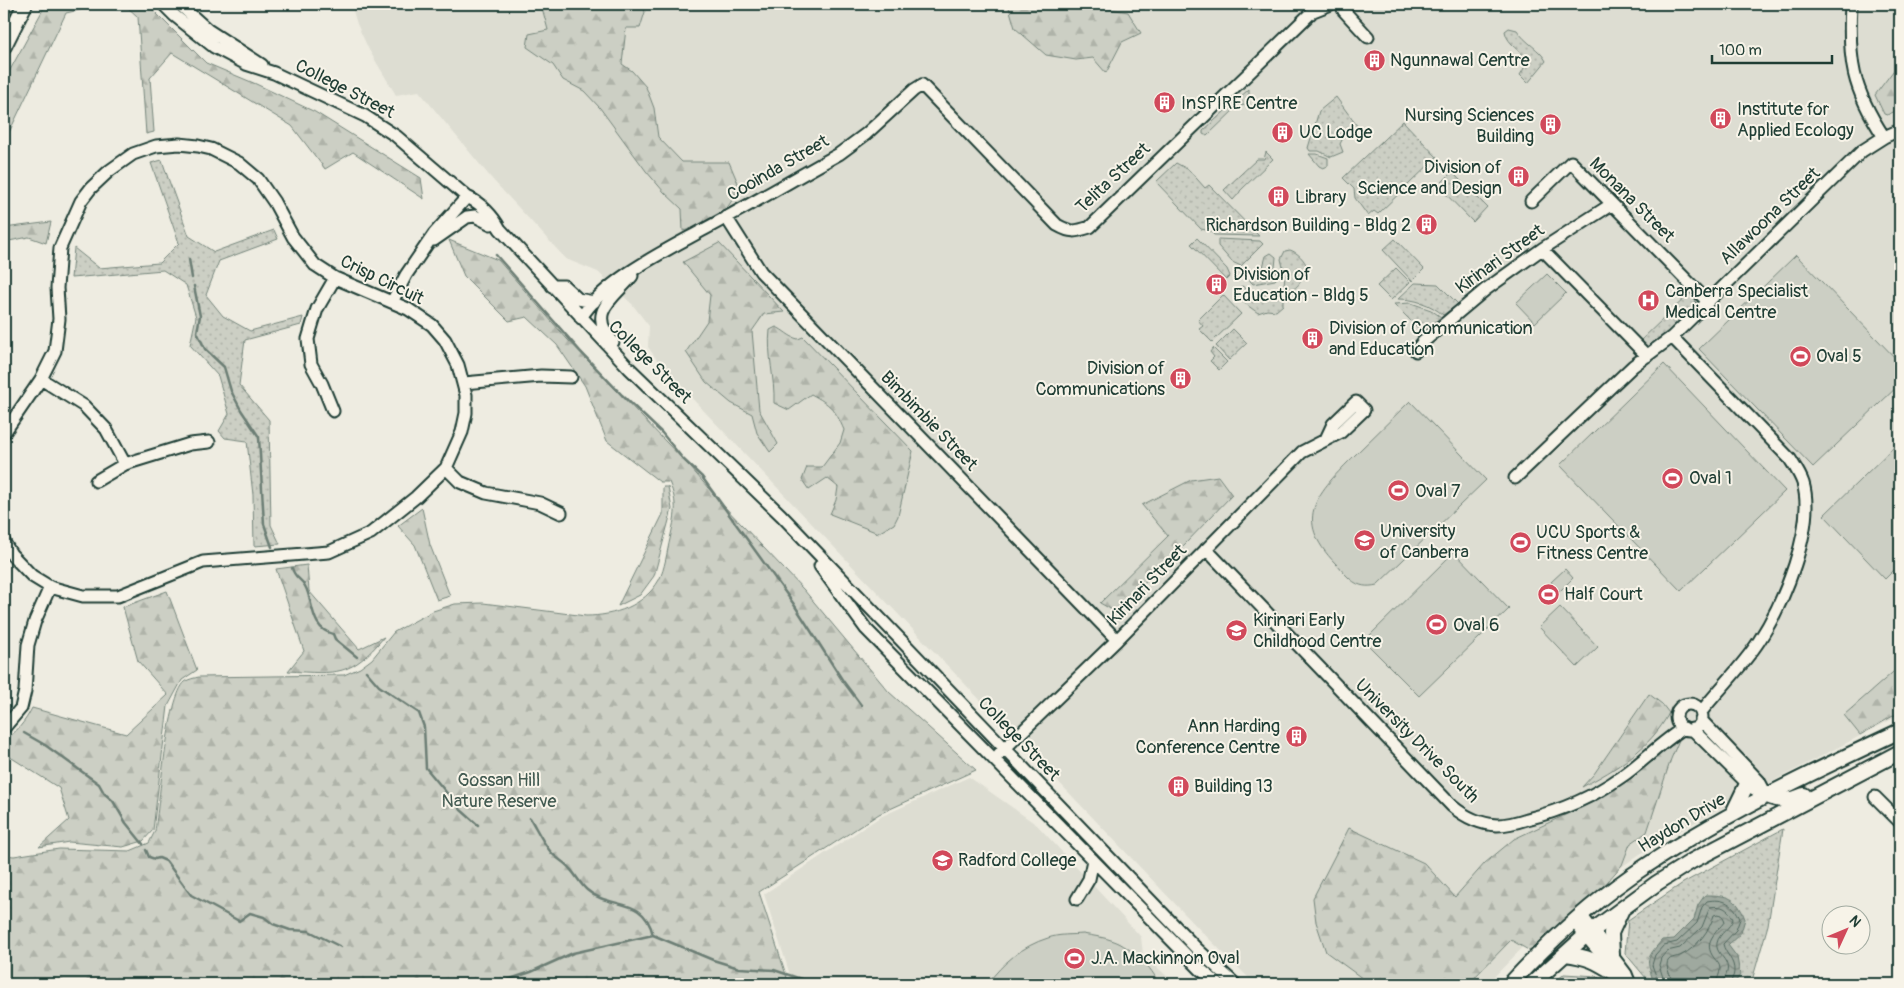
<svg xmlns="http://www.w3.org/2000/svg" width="1904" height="988" viewBox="0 0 1904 988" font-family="Pangolin,sans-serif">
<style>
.built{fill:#ddddd2}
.green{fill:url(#green-dots);stroke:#76867c}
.forest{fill:url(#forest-firs);stroke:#76867c}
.pitch{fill:#cccfc4;stroke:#76867c}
.water{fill:url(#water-waves);stroke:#6c7e74}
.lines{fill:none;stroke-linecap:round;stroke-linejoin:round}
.shore{stroke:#52685f;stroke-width:1}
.stream{stroke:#6c7e74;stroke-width:2.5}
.minor-casing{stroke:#1f3d34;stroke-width:15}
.major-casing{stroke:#1f3d34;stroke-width:18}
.minor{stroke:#f7f3e8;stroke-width:11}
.major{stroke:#f7f3e8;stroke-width:14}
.labels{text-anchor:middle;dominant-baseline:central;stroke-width:4;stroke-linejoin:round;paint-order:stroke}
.poi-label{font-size:18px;fill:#1f3d34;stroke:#f7f3e8;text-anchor:start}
.street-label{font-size:18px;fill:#1f3d34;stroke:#f7f3e8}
.park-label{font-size:18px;fill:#425a51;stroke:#f7f3e8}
</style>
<defs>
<pattern id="green-dots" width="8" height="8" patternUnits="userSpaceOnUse" patternTransform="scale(1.25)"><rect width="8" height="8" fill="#cccfc4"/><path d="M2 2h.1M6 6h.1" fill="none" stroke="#afb3a9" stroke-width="1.8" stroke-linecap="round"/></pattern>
<pattern id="forest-firs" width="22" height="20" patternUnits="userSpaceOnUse" patternTransform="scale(1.25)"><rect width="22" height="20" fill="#cccfc4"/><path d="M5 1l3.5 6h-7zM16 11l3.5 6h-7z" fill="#afb3a9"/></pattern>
<pattern id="water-waves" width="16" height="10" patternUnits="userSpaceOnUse" patternTransform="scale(1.25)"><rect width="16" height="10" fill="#9fa99f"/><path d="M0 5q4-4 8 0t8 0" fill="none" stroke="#818b82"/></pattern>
</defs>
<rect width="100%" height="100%" fill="#eeece1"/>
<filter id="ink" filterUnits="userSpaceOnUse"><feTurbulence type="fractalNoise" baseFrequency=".02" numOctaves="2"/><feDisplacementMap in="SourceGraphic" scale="10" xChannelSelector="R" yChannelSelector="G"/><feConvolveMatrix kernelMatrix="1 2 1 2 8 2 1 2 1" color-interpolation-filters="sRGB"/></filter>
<g filter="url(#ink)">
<path class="built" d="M351 4H1900V715L1699 820 1640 854 1584 893 1532 938 1487 984H1255L1203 933 662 367 648 347 649 326 632 304 598 272 566 259 492 179 419 91 396 95 369 50 357 24Z
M969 777 1037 825 1141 937 1143 954 1175 984H793L764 894 880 817Z"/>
<path class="green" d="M1509 28 1517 30C1525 43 1540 49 1546 61L1528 83 1520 75C1537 51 1508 51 1505 31Z
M1249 89V107L1245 105 1238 106 1207 136 1203 134V131Z
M1336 97 1360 130 1353 135 1344 136 1340 144 1343 152 1331 157 1319 151H1310L1308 148 1319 111Z
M1403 121 1437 157 1378 214 1374 211 1368 216 1355 198 1354 189 1343 178Z
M1266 152 1273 159 1240 191V192L1233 200 1224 190 1257 159H1264Z
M1309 154H1317L1328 158V166L1323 168 1319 166Z
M162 160 168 178 189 236 214 252 274 230 278 239 219 261 206 295 223 316 250 331 303 317 301 325 245 340 239 385 269 420 271 525 280 544 254 546 253 495 247 441 225 438 219 431 229 414 218 376 190 345 196 317 186 285 163 270 71 278 74 248 99 268 159 263 179 243 151 163Z
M1176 163 1189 170 1205 188 1209 185 1259 236 1214 235 1210 231 1201 229 1156 182Z
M1452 172 1487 207 1473 222 1438 186Z
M1197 238 1227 269 1230 276 1226 280 1191 244Z
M1218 239 1260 241 1263 244 1241 266 1232 262 1218 246Z
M1395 239 1424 269 1412 281 1383 250Z
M1290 250C1297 252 1305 260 1307 267 1304 276 1295 299 1284 285L1285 275 1281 259 1285 251Z
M1271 253 1276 257 1275 268 1278 277 1275 280 1253 284 1250 281V275L1263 267 1266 256Z
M1396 268 1410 282 1391 300 1377 286Z
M1415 283 1438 284 1458 304 1443 315C1431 304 1414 299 1398 299Z
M1242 286 1255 294 1261 295 1276 292 1283 299V305L1276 311 1267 310 1258 313 1236 297V290Z
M1691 292 1696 300 1695 305 1664 337 1649 348H1646L1639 342Z
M1223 295 1241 314 1212 342 1199 329 1203 326 1198 320Z
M1411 303 1431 310 1441 317 1422 332 1394 304Z
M1233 329 1247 343 1229 360 1216 346Z
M1213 348 1227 362 1219 370 1210 361 1214 357 1210 352Z
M1783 829 1768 925 1751 984H1651L1625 953 1628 920 1683 883Z
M1564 974 1597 976 1604 984H1553Z"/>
<path class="forest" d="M46 4H106L66 13 4 143V87L10 70Z
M124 4H147L206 63 256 84 315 112 421 178 424 199 353 152 325 169 292 126 172 53 150 78 154 132 146 134 138 17Z
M541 4H642L645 12 640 28H626L622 64 632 71 646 87 654 108 658 137 682 162H729L740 188 727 208 701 226 683 231 682 209 664 192 646 171 600 108 584 91 563 80 553 65 527 47 529 34 548 30Z
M1008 4H1079L1128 12 1141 33 1122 42 1106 73 1093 58 1076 60 1046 55 1015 28Z
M1900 62V109L1887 115 1884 114 1875 95Z
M51 222 46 243 29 237 4 242V228Z
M449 240 498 260 567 339 691 468 721 503 804 590 889 692 976 770 879 814 759 892 789 984H4V855L14 856 59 849 130 851 149 843 155 831C159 805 168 696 185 682 188 679 195 678 199 677L344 675 360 668 372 659 394 632 433 611 455 604 483 603 586 616C614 616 644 606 659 580 665 569 667 551 670 539 675 516 679 505 669 482H660L607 441 585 386 557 345 527 317 509 321 464 276Z
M719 243 784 312 764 314 752 331 759 410 778 444 770 452 757 433 752 414 731 403 706 382 686 352 707 321 710 295 683 262Z
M776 327C784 330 789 337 798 339L803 337 913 451 898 516 894 524 878 533 830 514 836 500 838 487 827 478 809 490 802 480 807 467H822L840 443 844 430C835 409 831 405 811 394L789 410 774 403C775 378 767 355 770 330Z
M1218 476 1232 495 1185 544 1114 611 1100 603 1168 536 1142 505 1191 480Z
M663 487H668L672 509 654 576 640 595 618 606 663 514Z
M422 508 430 545 450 596 437 600 415 545 398 526Z
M307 565 309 591 359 649 384 637C351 677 337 674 288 671L304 651 276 569Z
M167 591 197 670 182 680 168 706 153 830 143 841 123 847 69 842 39 847 69 820 59 788 4 753V740C17 732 25 722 32 708L126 734 168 695 138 661 123 607Z
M1900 666V712L1860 735 1844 715Z
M1649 694 1662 704 1669 713C1650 749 1616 769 1582 787L1594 774Z
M1679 740 1671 759 1647 832 1630 844 1622 865 1595 896 1530 951 1511 940 1470 982 1446 977 1437 984H1370L1326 952 1316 922 1313 898 1349 828 1424 863 1455 897 1485 863 1514 839 1597 800Z"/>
<path class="pitch" d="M1796 255 1900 363V384L1813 467 1699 349Z
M1547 274 1566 293 1535 323 1516 303Z
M1664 364 1785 491 1681 591 1560 465Z
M1410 401 1486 480 1377 585C1356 590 1349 578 1336 564 1291 518 1318 492 1355 455 1373 437 1392 419 1410 401Z
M1900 441V564L1885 579 1824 515Z
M1454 552 1509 609 1419 696 1364 641Z
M1565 569 1573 578 1560 591 1551 582Z
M1550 583 1559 593 1546 605 1537 596Z
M1560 607 1598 647 1577 667 1539 627Z
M1083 934C1093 936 1104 937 1114 941 1129 946 1155 969 1158 984H987C1003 963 1022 946 1048 938 1059 934 1072 935 1083 934Z"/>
<path class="water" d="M1705 895C1728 895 1737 897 1745 919L1741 933 1728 945 1737 957 1740 975 1734 984H1654C1647 959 1644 961 1662 940L1674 939 1694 919 1698 905Z"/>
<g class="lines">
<path class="shore" d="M1659 984 1652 965 1655 955 1664 945 1677 942 1697 923 1702 907 1707 901C1723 898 1734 903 1740 919L1736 930 1723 944C1725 954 1735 960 1734 972 1734 976 1731 980 1730 984
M1665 984 1659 965 1661 958 1667 951 1680 948 1702 927 1710 907C1722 905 1728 908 1733 919 1730 929 1719 933 1717 943 1715 952 1725 957 1727 965 1729 973 1724 976 1724 984
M1672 984C1672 977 1667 971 1667 965 1667 956 1677 958 1682 955 1697 947 1710 930 1714 915L1718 914 1722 915 1725 921C1716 933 1702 942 1714 958 1717 962 1720 964 1720 969 1720 974 1717 979 1716 984"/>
<path class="stream" d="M496 255 580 351 622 395 662 433 683 459 702 477 793 603 843 681 861 705
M189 259 192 278
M194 286 200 316 197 332 205 349 224 367 231 391 241 410 259 437 264 524 272 547
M292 568C295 579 300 577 305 586 314 602 310 629 333 634L335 639 357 657
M366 671 379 686 419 713 424 727 426 768 461 810 478 825
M24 733 45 745 99 784 104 793 113 801 126 823 143 844
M530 818C536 828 542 841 550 851 555 858 565 862 570 869 576 875 580 884 587 890 609 910 644 895 653 935
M146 850 149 857 155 859 159 858 166 861 191 895 239 921 250 913 264 917 273 924 290 930 309 931 341 947
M504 981 531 972 573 953 653 935 713 960 739 968 774 970 816 984"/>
<defs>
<path id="minor" d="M163 4 175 16 214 47 246 64 274 73 365 116 396 136 467 197C481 203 493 216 500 229L629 368 781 515 1196 948 1235 984
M179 4 208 30 262 65
M1341 4 1344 11 1368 37
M1851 4C1848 61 1852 88 1884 137
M1531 201 1571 162 1708 302
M726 217 761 272 1117 640
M434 240 467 217 475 216 491 224
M1542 249 1647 356
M552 286H564L578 299 594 302
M392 302 406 275 434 234 467 197
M581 318C604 280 667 250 705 229 750 205 794 179 839 154L866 134 914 90 922 85 1057 225C1071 233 1075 232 1090 227L1313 11 1331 4
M1672 337 1790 459C1795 467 1800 474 1803 483 1816 527 1783 604 1759 641 1742 667 1720 688 1701 712
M613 342C586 312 613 299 632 276
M1416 351 1423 342 1485 290 1542 249 1612 204
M41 379 84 406 106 429 125 464
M464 383 541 376 571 377
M333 411 322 384 311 364 308 339 317 309 335 278
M4 433 41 379 55 351 59 319 57 288 60 248 81 201 91 188 109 171 133 154 156 146 179 144 198 146 211 149 239 163 258 179 274 202 293 237 315 265 335 278 408 309 432 325 445 340 458 365 466 395V413L462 432 446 468 416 497 371 533 329 552 203 562 118 596H83L50 587 32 576 11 554 4 542
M446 468 460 482 486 493 540 503 561 513
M1515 478 1633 366 1672 337 1862 151 1884 137 1900 130
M96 481 125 464 190 444 209 442
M1206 549 1452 806C1465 817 1480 824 1497 825 1507 825 1518 822 1527 819 1560 811 1593 797 1621 777 1643 762 1661 742 1684 728
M820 566 866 629 1200 969 1218 984
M1676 717a13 13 0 1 1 26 0a13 13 0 1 1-26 0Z
M1701 720 1759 781 1767 796
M4 728 21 708 25 691 28 645 35 621 50 587
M1692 729 1752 788 1767 796
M999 754 1117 640 1302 452 1341 432 1364 410 1356 402 1333 424 1326 439
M1875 797 1900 822
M1077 899 1089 879 1093 860
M1582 916 1626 974 1630 984
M1574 922 1615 971"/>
<path id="major" d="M4 46 25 4
M1767 796C1782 802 1790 801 1804 795
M1733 813 1747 784
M1565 954C1590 957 1597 962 1618 975
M1612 955 1611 933 1622 909
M1510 984C1546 945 1587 907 1631 876 1715 818 1808 774 1900 731
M1532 984 1585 936 1657 883 1692 861 1900 752"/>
</defs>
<use href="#minor" class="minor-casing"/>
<use href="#major" class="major-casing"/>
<use href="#minor" class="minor"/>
<use href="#major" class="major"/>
</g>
</g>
<defs>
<symbol id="building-disc" viewBox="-11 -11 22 22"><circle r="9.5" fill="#d1495b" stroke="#f7f3e8"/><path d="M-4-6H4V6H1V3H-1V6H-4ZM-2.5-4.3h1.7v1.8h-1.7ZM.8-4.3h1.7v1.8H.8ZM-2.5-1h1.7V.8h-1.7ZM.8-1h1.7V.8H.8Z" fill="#fff"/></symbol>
<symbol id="hospital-disc" viewBox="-11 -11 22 22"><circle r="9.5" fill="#d1495b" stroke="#f7f3e8"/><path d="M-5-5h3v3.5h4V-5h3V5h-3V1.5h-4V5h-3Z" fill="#fff"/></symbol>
<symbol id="stadium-disc" viewBox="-11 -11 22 22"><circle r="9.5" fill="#d1495b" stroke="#f7f3e8"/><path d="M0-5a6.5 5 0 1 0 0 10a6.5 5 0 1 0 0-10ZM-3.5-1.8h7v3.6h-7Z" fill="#fff"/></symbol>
<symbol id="university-disc" viewBox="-11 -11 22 22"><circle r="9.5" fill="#d1495b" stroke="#f7f3e8"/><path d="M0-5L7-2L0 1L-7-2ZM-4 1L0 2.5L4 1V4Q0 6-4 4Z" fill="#fff"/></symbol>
<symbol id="school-disc" viewBox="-11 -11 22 22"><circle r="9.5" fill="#d1495b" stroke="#f7f3e8"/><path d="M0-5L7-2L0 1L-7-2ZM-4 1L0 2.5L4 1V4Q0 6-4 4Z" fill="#fff"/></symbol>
</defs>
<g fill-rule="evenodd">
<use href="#building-disc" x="1362" y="48" width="25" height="25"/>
<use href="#building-disc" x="1152" y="90" width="25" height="25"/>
<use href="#building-disc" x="1708" y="106" width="25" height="25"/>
<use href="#building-disc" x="1538" y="112" width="25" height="25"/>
<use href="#building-disc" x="1270" y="120" width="25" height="25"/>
<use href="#building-disc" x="1506" y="164" width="25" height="25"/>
<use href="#building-disc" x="1266" y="184" width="25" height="25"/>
<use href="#building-disc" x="1414" y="212" width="25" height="25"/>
<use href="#building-disc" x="1204" y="272" width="25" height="25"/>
<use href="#hospital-disc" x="1636" y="288" width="25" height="25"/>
<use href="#building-disc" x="1300" y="326" width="25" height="25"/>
<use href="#stadium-disc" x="1788" y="344" width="25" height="25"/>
<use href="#building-disc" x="1168" y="366" width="25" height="25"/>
<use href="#stadium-disc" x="1660" y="466" width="25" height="25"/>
<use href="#stadium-disc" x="1386" y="478" width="25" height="25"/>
<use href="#university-disc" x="1352" y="528" width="25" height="25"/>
<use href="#stadium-disc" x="1508" y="530" width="25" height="25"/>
<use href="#stadium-disc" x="1536" y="582" width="25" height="25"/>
<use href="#stadium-disc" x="1424" y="612" width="25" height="25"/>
<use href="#school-disc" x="1224" y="618" width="25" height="25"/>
<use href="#building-disc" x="1284" y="724" width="25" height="25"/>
<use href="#building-disc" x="1166" y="774" width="25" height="25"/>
<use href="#school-disc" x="930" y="848" width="25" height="25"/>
<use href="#stadium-disc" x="1062" y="946" width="25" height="25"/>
</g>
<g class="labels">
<g class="poi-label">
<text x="1390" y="60">Ngunnawal Centre</text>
<text x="1181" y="103">InSPIRE Centre</text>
<text x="1737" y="109">Institute for<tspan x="1737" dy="21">Applied Ecology</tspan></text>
<text x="1534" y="115" text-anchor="end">Nursing Sciences<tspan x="1534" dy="21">Building</tspan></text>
<text x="1299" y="132">UC Lodge</text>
<text x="1502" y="167" text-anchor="end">Division of<tspan x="1502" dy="21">Science and Design</tspan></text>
<text x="1295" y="197">Library</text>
<text x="1411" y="225" text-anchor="end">Richardson Building - Bldg 2</text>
<text x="1233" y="274">Division of<tspan x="1233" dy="21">Education - Bldg 5</tspan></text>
<text x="1665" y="291">Canberra Specialist<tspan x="1665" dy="21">Medical Centre</tspan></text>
<text x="1329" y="328">Division of Communication<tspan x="1329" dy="21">and Education</tspan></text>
<text x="1816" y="356">Oval 5</text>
<text x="1165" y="368" text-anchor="end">Division of<tspan x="1165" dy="21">Communications</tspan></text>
<text x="1689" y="478">Oval 1</text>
<text x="1415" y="491">Oval 7</text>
<text x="1380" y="531">University<tspan x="1380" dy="21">of Canberra</tspan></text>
<text x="1536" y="532">UCU Sports &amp;<tspan x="1536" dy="21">Fitness Centre</tspan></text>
<text x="1564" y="594">Half Court</text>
<text x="1253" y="620">Kirinari Early<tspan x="1253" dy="21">Childhood Centre</tspan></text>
<text x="1453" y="625">Oval 6</text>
<text x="1280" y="726" text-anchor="end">Ann Harding<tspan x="1280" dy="21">Conference Centre</tspan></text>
<text x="1194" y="786">Building 13</text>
<text x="958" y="860">Radford College</text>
<text x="1091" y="958">J.A. Mackinnon Oval</text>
</g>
<g class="street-label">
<text transform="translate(345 89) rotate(27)">College Street</text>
<text transform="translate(778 168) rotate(-30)">Cooinda Street</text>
<text transform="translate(1113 178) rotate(-43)">Telita Street</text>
<text transform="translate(1632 200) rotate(45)">Monana Street</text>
<text transform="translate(1770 216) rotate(-44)">Allawoona Street</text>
<text transform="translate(1500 259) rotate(-36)">Kirinari Street</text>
<text transform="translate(382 280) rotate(26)">Crisp Circuit</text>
<text transform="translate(650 362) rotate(45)">College Street</text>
<text transform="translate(929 421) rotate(46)">Bimbimbie Street</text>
<text transform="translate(1147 585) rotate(-46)">Kirinari Street</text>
<text transform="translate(1019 739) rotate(46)">College Street</text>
<text transform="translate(1417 741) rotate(45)">University Drive South</text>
<text transform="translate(1682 823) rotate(-31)">Haydon Drive</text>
</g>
<g class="park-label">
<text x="499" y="780">Gossan Hill<tspan x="499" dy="21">Nature Reserve</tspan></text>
</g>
</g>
<rect width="1904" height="988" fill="none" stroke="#f7f3e8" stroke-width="20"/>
<rect x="10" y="10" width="1884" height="968" fill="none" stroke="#1f3d34" stroke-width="2" filter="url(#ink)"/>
<g transform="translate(1846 930) rotate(46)"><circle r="24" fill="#f7f3e8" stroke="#a1aaa0"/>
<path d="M0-4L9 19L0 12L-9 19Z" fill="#d1495b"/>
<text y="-8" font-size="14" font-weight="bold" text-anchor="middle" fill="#1f3d34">N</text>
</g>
<path d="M1712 55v8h120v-8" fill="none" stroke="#1f3d34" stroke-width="2.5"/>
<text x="1719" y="55" font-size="15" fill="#1f3d34" stroke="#f7f3e8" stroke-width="4" paint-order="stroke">100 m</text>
</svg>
